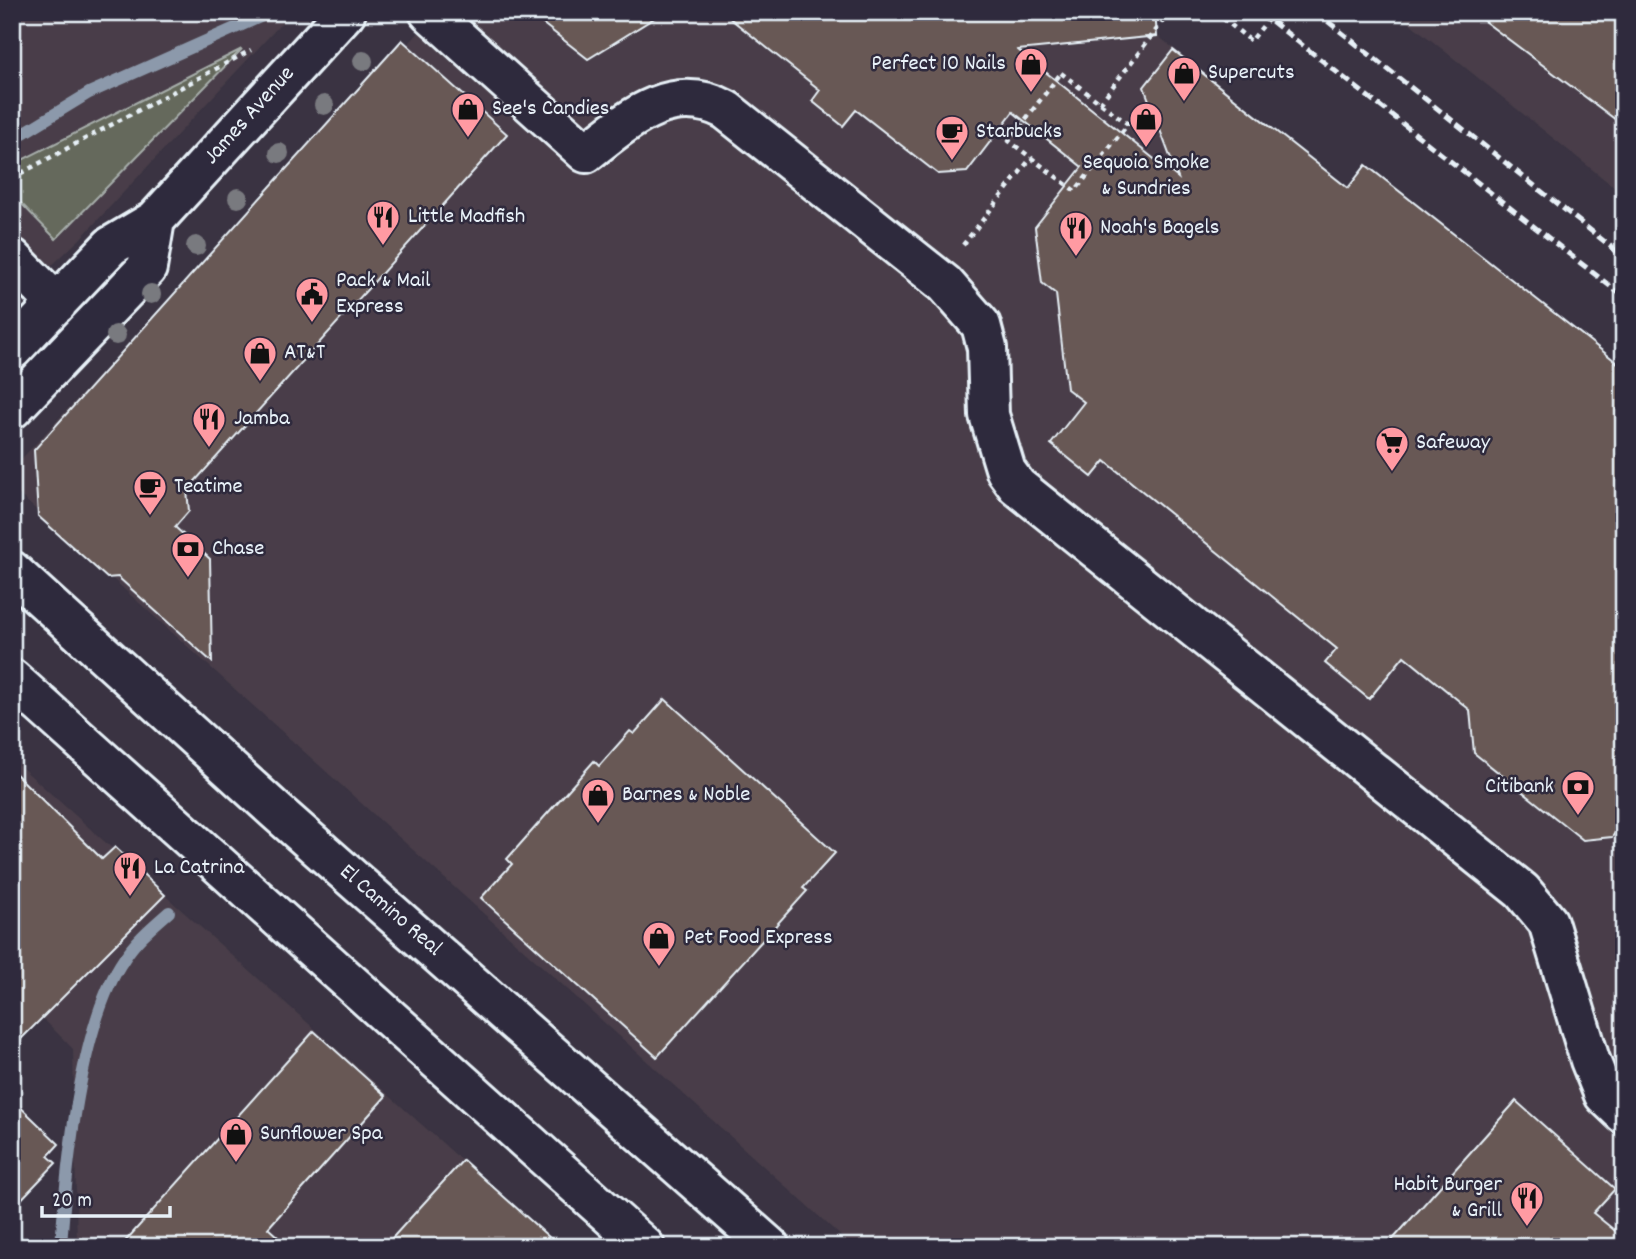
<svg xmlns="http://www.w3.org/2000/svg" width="1636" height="1259" viewBox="0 0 1636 1259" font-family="Dekko,sans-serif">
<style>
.built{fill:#483e48}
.green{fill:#65695b;stroke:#a6adaa;stroke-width:2}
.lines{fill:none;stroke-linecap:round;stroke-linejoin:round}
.stream{stroke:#8c99ab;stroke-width:12}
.building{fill:#675855;stroke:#e8f1f8;stroke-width:2}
.minor-casing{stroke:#e8f1f8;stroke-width:44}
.major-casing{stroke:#e8f1f8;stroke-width:44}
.path{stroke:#e8f1f8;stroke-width:4.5;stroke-dasharray:5 5;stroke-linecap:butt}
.minor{stroke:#2f2a3d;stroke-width:38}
.major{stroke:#2f2a3d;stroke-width:38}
.rail{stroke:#e8f1f8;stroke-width:5;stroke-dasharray:10 5;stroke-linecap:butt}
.tree{fill:#797a7f}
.labels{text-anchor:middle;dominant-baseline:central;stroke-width:5;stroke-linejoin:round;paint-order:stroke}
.poi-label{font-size:23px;fill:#e8f1f8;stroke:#2f2a3d;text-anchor:start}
.street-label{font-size:23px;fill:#e8f1f8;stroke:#2f2a3d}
</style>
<rect width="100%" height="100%" fill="#3a3342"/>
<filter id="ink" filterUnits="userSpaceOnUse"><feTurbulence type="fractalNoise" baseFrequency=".0143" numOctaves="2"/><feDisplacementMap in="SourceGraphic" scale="14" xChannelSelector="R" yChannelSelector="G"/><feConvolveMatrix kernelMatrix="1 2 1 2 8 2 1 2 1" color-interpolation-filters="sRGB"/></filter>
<g filter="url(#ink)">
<path class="built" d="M12 12H292L80 239 12 303Z
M438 12H1128L1348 188 1366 165 1624 368V1247H853L12 488V469Z
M1396 12H1624V195Z
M12 759 559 1247H77L73 1049 12 987Z"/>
<path class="green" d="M242 49 56 239 12 194V165Z"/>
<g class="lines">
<path class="stream" d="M12 140 89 93 271 12
M61 1247C66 1169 80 1023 124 959 136 940 152 927 169 912"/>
</g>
<path class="building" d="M528 12H664L588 59Z
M722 12H1155L1157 36 1018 50 1178 178 1144 87 1173 50 1348 188 1366 165 1624 368V821L1612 837 1583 840 1474 753 1470 710 1404 656 1369 699 1325 663 1337 649 1105 461 1092 477 1051 444 1084 402 1067 389 1056 294 1042 283 1035 227 1082 167 1013 112 967 172 938 174 856 110 843 126 812 101 820 90Z
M1472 12H1624V126Z
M402 40 507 134 187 490 189 511 175 527 210 559 212 662 118 577 107 578 38 516 34 450Z
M665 699 835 853 803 888 807 891 657 1057 481 898 512 864 507 859 594 761 599 766 630 731 634 734Z
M12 770 102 859 115 847 165 895 12 1048Z
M314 1031 386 1096 268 1228 289 1247H120Z
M12 1099 59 1144 48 1156 56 1163 12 1209Z
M1516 1101 1615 1189 1593 1213 1624 1238V1247H1386Z
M463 1160 560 1247H384Z"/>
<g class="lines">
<defs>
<path id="minor" d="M429 12 586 153C628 120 671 81 726 110L945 284 981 325 987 348 989 415 1006 471 1017 486 1522 891 1548 922 1590 1060 1604 1095 1624 1114
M12 258 57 304
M12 350 111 246 155 220 346 12
M12 409 147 268 155 220"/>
<path id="major" d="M12 571 277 812 770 1247
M12 679 645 1247"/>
</defs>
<use href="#minor" class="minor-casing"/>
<use href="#major" class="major-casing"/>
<path class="path" d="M1215 12 1251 41 1274 12
M1061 73 1128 124 1075 191 1009 141Z
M1100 103 1170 12
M12 178 251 50
M963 245 1031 158"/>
<use href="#minor" class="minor"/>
<use href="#major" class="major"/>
<path class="rail" d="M1260 12 1624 297
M1316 12 1624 257"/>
</g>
<g class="tree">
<circle cx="363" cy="61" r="10"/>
<circle cx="324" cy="105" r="10"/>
<circle cx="279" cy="153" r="10"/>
<circle cx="238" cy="198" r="10"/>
<circle cx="196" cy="246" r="10"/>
<circle cx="151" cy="294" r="10"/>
<circle cx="116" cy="335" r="10"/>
</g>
</g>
<defs>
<symbol id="shop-pin" viewBox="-11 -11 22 30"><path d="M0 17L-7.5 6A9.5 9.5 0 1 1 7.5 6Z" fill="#ff9aa2" stroke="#2f2a3d"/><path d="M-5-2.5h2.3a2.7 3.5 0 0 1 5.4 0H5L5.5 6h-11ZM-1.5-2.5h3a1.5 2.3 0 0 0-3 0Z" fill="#111"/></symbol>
<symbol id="cafe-pin" viewBox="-11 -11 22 30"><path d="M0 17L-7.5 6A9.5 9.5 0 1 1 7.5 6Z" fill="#ff9aa2" stroke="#2f2a3d"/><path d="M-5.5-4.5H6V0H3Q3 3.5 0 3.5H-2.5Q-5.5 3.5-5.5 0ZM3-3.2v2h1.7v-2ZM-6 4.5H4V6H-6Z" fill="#111"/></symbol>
<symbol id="restaurant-pin" viewBox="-11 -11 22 30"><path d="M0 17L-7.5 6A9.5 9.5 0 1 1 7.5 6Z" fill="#ff9aa2" stroke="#2f2a3d"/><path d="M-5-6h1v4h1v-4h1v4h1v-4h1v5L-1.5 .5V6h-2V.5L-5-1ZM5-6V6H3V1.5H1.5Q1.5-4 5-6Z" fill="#111"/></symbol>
<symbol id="civic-pin" viewBox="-11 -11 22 30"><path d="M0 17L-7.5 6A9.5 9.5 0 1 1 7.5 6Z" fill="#ff9aa2" stroke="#2f2a3d"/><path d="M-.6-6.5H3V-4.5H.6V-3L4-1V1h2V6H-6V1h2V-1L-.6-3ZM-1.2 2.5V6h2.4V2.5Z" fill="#111"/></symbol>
<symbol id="supermarket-pin" viewBox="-11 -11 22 30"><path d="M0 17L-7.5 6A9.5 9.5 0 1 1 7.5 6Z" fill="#ff9aa2" stroke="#2f2a3d"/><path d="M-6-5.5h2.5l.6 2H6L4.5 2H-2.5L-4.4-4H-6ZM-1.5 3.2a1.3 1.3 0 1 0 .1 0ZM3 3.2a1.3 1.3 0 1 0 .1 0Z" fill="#111"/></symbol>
<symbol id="bank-pin" viewBox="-11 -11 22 30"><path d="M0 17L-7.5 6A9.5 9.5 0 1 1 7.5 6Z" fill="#ff9aa2" stroke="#2f2a3d"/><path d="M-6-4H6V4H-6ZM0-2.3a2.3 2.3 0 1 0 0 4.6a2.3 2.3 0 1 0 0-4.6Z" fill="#111"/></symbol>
</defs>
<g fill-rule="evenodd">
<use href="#shop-pin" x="1012" y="45" width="38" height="52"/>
<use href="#shop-pin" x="1165" y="54" width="38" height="52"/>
<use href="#shop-pin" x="449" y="90" width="38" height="52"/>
<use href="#shop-pin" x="1127" y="100" width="38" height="52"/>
<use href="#cafe-pin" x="933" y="113" width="38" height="52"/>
<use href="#restaurant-pin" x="364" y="198" width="38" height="52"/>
<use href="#restaurant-pin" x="1057" y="209" width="38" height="52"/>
<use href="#civic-pin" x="293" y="275" width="38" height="52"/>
<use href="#shop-pin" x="241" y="334" width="38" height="52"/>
<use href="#restaurant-pin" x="190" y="400" width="38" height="52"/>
<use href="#supermarket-pin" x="1373" y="424" width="38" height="52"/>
<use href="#cafe-pin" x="131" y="468" width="38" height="52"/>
<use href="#bank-pin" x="169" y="530" width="38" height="52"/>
<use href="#bank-pin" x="1559" y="768" width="38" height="52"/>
<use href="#shop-pin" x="579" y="776" width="38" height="52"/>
<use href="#restaurant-pin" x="111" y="849" width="38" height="52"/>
<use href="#shop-pin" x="640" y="919" width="38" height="52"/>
<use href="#shop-pin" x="217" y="1115" width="38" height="52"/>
<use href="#restaurant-pin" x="1508" y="1179" width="38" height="52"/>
</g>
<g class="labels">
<g class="poi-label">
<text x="1006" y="64" text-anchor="end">Perfect 10 Nails</text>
<text x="1208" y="73">Supercuts</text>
<text x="492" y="109">See's Candies</text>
<text x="976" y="132">Starbucks</text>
<text x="1146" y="163" text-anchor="middle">Sequoia Smoke<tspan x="1146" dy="26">&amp; Sundries</tspan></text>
<text x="408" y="217">Little Madfish</text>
<text x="1100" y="228">Noah's Bagels</text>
<text x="336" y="281">Pack &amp; Mail<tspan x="336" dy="26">Express</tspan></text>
<text x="284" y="353">AT&amp;T</text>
<text x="234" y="419">Jamba</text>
<text x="1416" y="443">Safeway</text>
<text x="174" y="487">Teatime</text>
<text x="212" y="549">Chase</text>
<text x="1554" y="787" text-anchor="end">Citibank</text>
<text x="622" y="795">Barnes &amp; Noble</text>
<text x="154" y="868">La Catrina</text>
<text x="684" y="938">Pet Food Express</text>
<text x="260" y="1134">Sunflower Spa</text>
<text x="1502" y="1185" text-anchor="end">Habit Burger<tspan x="1502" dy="26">&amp; Grill</tspan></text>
</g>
<g class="street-label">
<text transform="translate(250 116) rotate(-48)">James Avenue</text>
<text transform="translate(390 911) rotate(41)">El Camino Real</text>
</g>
</g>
<rect width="1636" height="1259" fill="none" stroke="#2f2a3d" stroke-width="42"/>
<rect x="21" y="21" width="1594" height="1217" fill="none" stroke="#e8f1f8" stroke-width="2.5" filter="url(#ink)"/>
<path d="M42 1206v10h128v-10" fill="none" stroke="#e8f1f8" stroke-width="3.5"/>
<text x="52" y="1206" font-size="21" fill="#e8f1f8" stroke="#2f2a3d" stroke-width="5" paint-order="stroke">20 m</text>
</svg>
